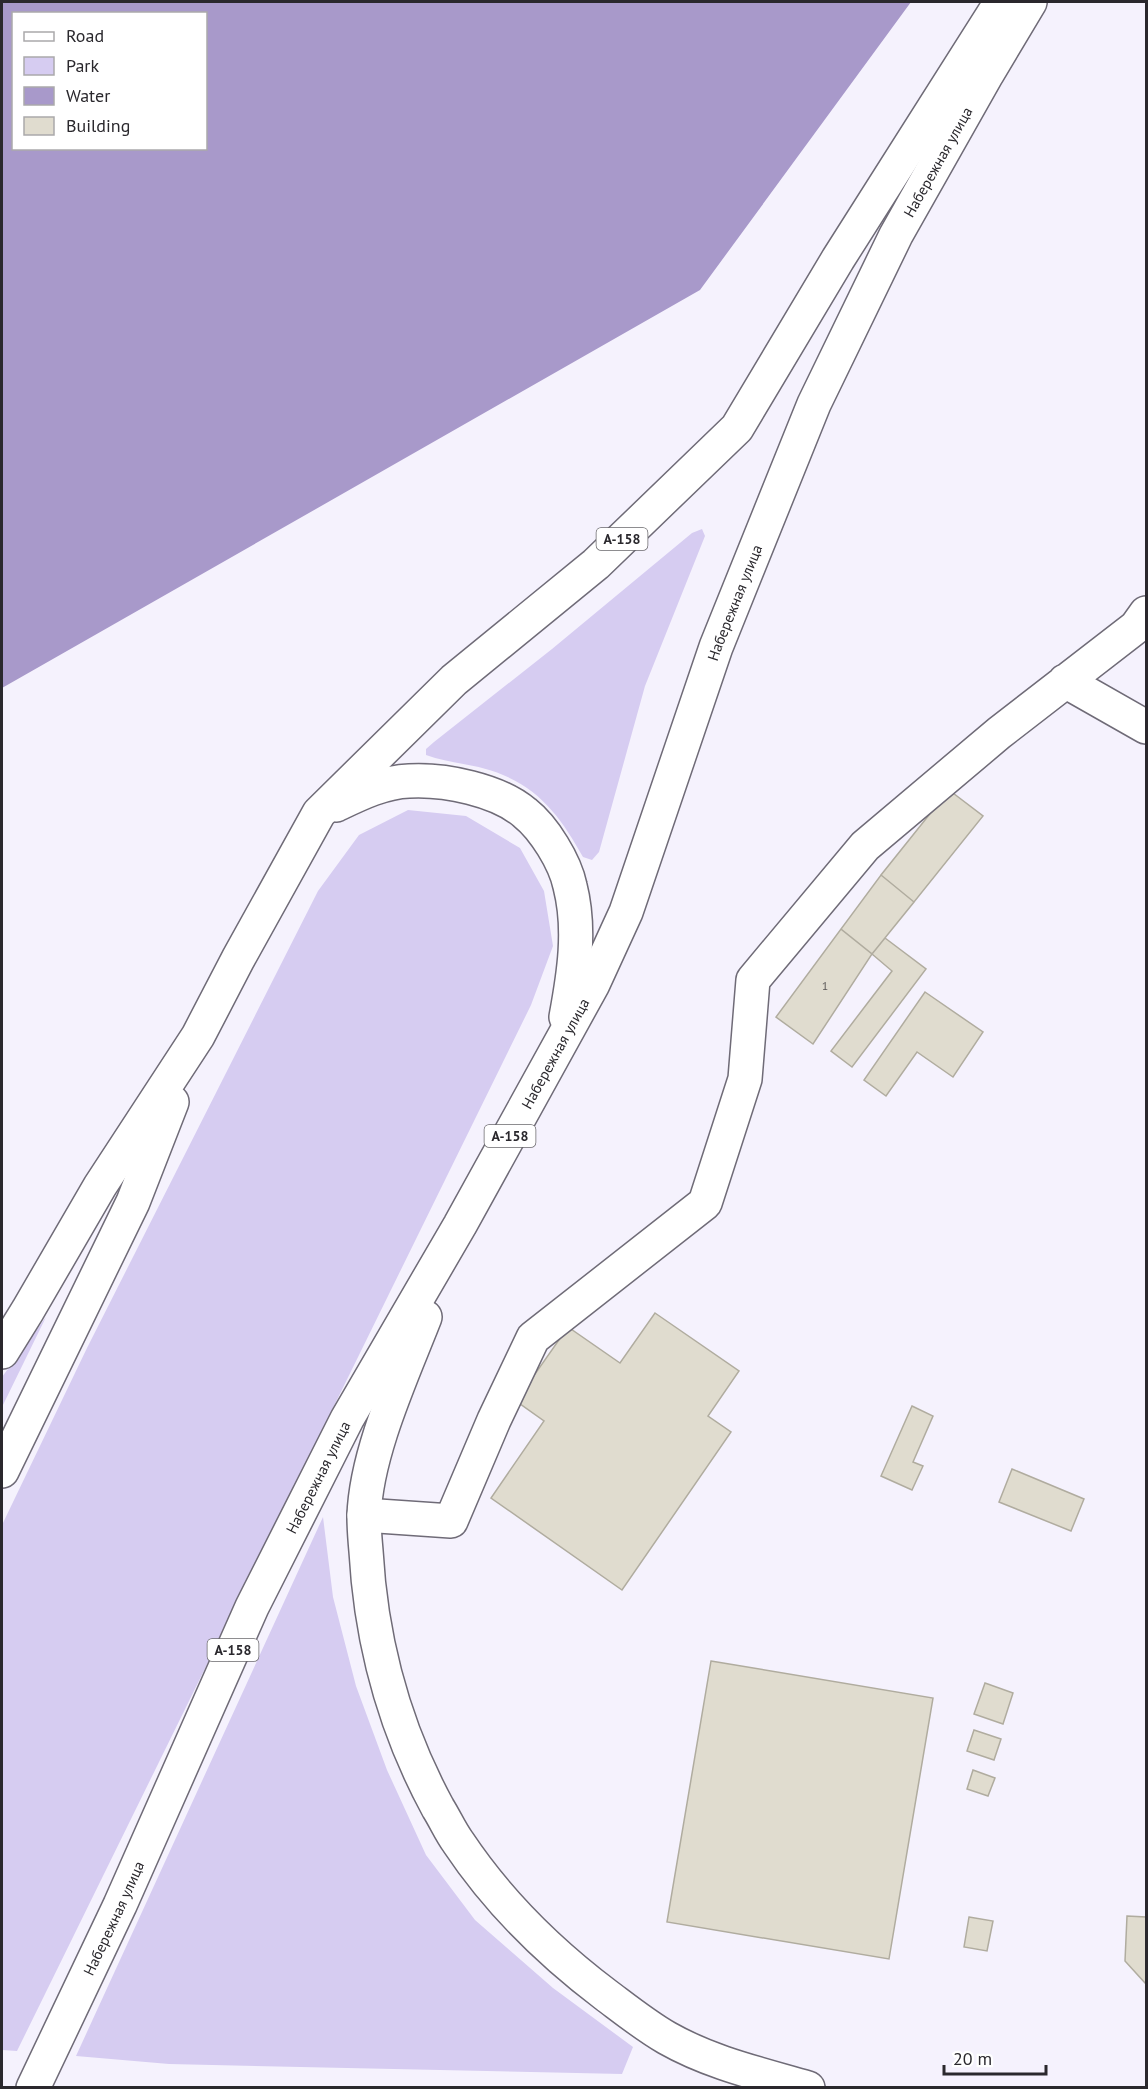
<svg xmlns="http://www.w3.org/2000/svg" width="1148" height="2089" viewBox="0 0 1148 2089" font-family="'PT Sans',sans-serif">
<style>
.green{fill:#d6ccf1}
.water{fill:#a899ca;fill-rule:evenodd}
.building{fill:#e0dccf;stroke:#b0ac9f;stroke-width:1.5}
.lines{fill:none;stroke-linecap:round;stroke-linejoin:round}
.minor-casing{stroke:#6f6b77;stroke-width:36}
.major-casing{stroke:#6f6b77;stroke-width:36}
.minor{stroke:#fff;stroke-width:33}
.major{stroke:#fff;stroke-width:33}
.labels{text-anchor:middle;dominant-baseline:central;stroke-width:6;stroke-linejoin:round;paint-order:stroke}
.number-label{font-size:12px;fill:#585556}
.shield{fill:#fff;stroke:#6a686c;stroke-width:1.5}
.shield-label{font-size:14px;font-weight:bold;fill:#2a282d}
.street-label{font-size:15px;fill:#2a282d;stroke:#fff}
</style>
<rect width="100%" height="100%" fill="#f5f2fd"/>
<path class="green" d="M702 529 705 536 645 686 599 852 592 860 583 857C563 821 542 791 503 775 479 764 451 764 426 755V749L434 742 552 649 692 533Z
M408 810 466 816 520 848 544 891 553 946 531 1005 17 2051 2 2050V1525L87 1348 318 891 359 835Z
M46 1317 2 1407V1377Z
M323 1517 333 1597 356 1686 387 1770 426 1855 475 1920 553 1988 633 2047 622 2074 169 2064 76 2056Z"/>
<path class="water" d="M2 2H911L700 290 2 688ZM14 14H206V148H14Z"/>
<path class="building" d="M949 790 983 816 914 902 881 875Z
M881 875 914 902 872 954 841 929Z
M841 929 872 954 813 1044 776 1017Z
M885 938 926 969 852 1067 831 1051 892 971 872 954Z
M925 992 983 1032 953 1077 917 1052 886 1096 864 1080Z
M655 1313 739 1371 708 1416 731 1432 622 1590 491 1498 544 1421 516 1401 568 1327 620 1363Z
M912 1406 933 1416 913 1462 923 1466 912 1490 881 1476Z
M1012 1469 1084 1499 1071 1531 999 1502Z
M711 1661 933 1698 889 1959 667 1922Z
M985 1683 1013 1693 1003 1724 974 1714Z
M974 1730 1001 1739 994 1760 967 1751Z
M973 1770 995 1778 988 1796 967 1789Z
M1127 1916 1146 1917V1984L1125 1961Z
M969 1917 993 1921 987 1951 964 1947Z"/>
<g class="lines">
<defs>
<path id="minor" d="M1065 681 1146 727
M364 1515 451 1521 494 1420 533 1338 705 1203 745 1079 753 980 865 846 999 733 1136 627 1146 613"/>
<g id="major">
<path d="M336 805C359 794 383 782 409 781 445 779 498 790 525 813 544 828 565 862 570 886 581 929 574 974 566 1017"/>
<path d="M425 1317C402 1376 366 1453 364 1516 364 1528 365 1540 366 1551 371 1641 395 1729 438 1808 445 1819 450 1831 458 1842 498 1902 549 1952 606 1995 626 2010 646 2026 667 2038 711 2063 760 2074 808 2088"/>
<path d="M2 1352 28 1310 100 1186 198 1036 238 959 319 813 454 680 596 564 737 428 838 259 1001 2"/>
<path d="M2 1471 133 1202 172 1102"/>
<path id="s1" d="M33 2088 120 1905 252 1607 347 1419 460 1225 593 984 626 912 716 647 814 404 896 235 987 74 1030 2"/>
</g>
</defs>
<use href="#minor" class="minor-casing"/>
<use href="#major" class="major-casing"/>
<use href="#minor" class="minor"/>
<use href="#major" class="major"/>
</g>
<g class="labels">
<g class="number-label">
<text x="825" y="985">1</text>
</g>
<g class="shield">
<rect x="596.5" y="528" width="51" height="22" rx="4.5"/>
<rect x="484.5" y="1125" width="51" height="22" rx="4.5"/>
<rect x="207.5" y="1639" width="51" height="22" rx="4.5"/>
</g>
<g class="shield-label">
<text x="622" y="539">А-158</text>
<text x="510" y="1136">А-158</text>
<text x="233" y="1650">А-158</text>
</g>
<g class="street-label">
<text stroke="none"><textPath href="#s1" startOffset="2132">Набережная улица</textPath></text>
<text stroke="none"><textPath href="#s1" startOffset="1646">Набережная улица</textPath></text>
<text stroke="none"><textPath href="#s1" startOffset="1160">Набережная улица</textPath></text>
<text stroke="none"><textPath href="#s1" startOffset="674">Набережная улица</textPath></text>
<text stroke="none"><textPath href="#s1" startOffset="188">Набережная улица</textPath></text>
</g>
</g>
<rect width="1148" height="2089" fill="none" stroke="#2a282d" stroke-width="6"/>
<rect x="12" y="12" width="195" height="138" fill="#ffffff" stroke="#aaa9ab" stroke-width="1.5"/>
<rect x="24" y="32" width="30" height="9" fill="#ffffff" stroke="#aaa9ab" stroke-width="1.5"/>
<text x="66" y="42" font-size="18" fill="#2a282d">Road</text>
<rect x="24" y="57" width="30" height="18" fill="#d6ccf1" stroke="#aaa9ab" stroke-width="1.5"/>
<text x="66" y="72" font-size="18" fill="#2a282d">Park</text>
<rect x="24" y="87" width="30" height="18" fill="#a899ca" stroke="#aaa9ab" stroke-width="1.5"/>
<text x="66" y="102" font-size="18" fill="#2a282d">Water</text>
<rect x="24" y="117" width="30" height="18" fill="#e0dccf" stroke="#aaa9ab" stroke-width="1.5"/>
<text x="66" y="132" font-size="18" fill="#2a282d">Building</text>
<path d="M944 2065v9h102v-9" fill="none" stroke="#2a282d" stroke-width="3"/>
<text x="953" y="2065" font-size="18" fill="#2a282d" stroke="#ffffff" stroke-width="4.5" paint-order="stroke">20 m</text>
</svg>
